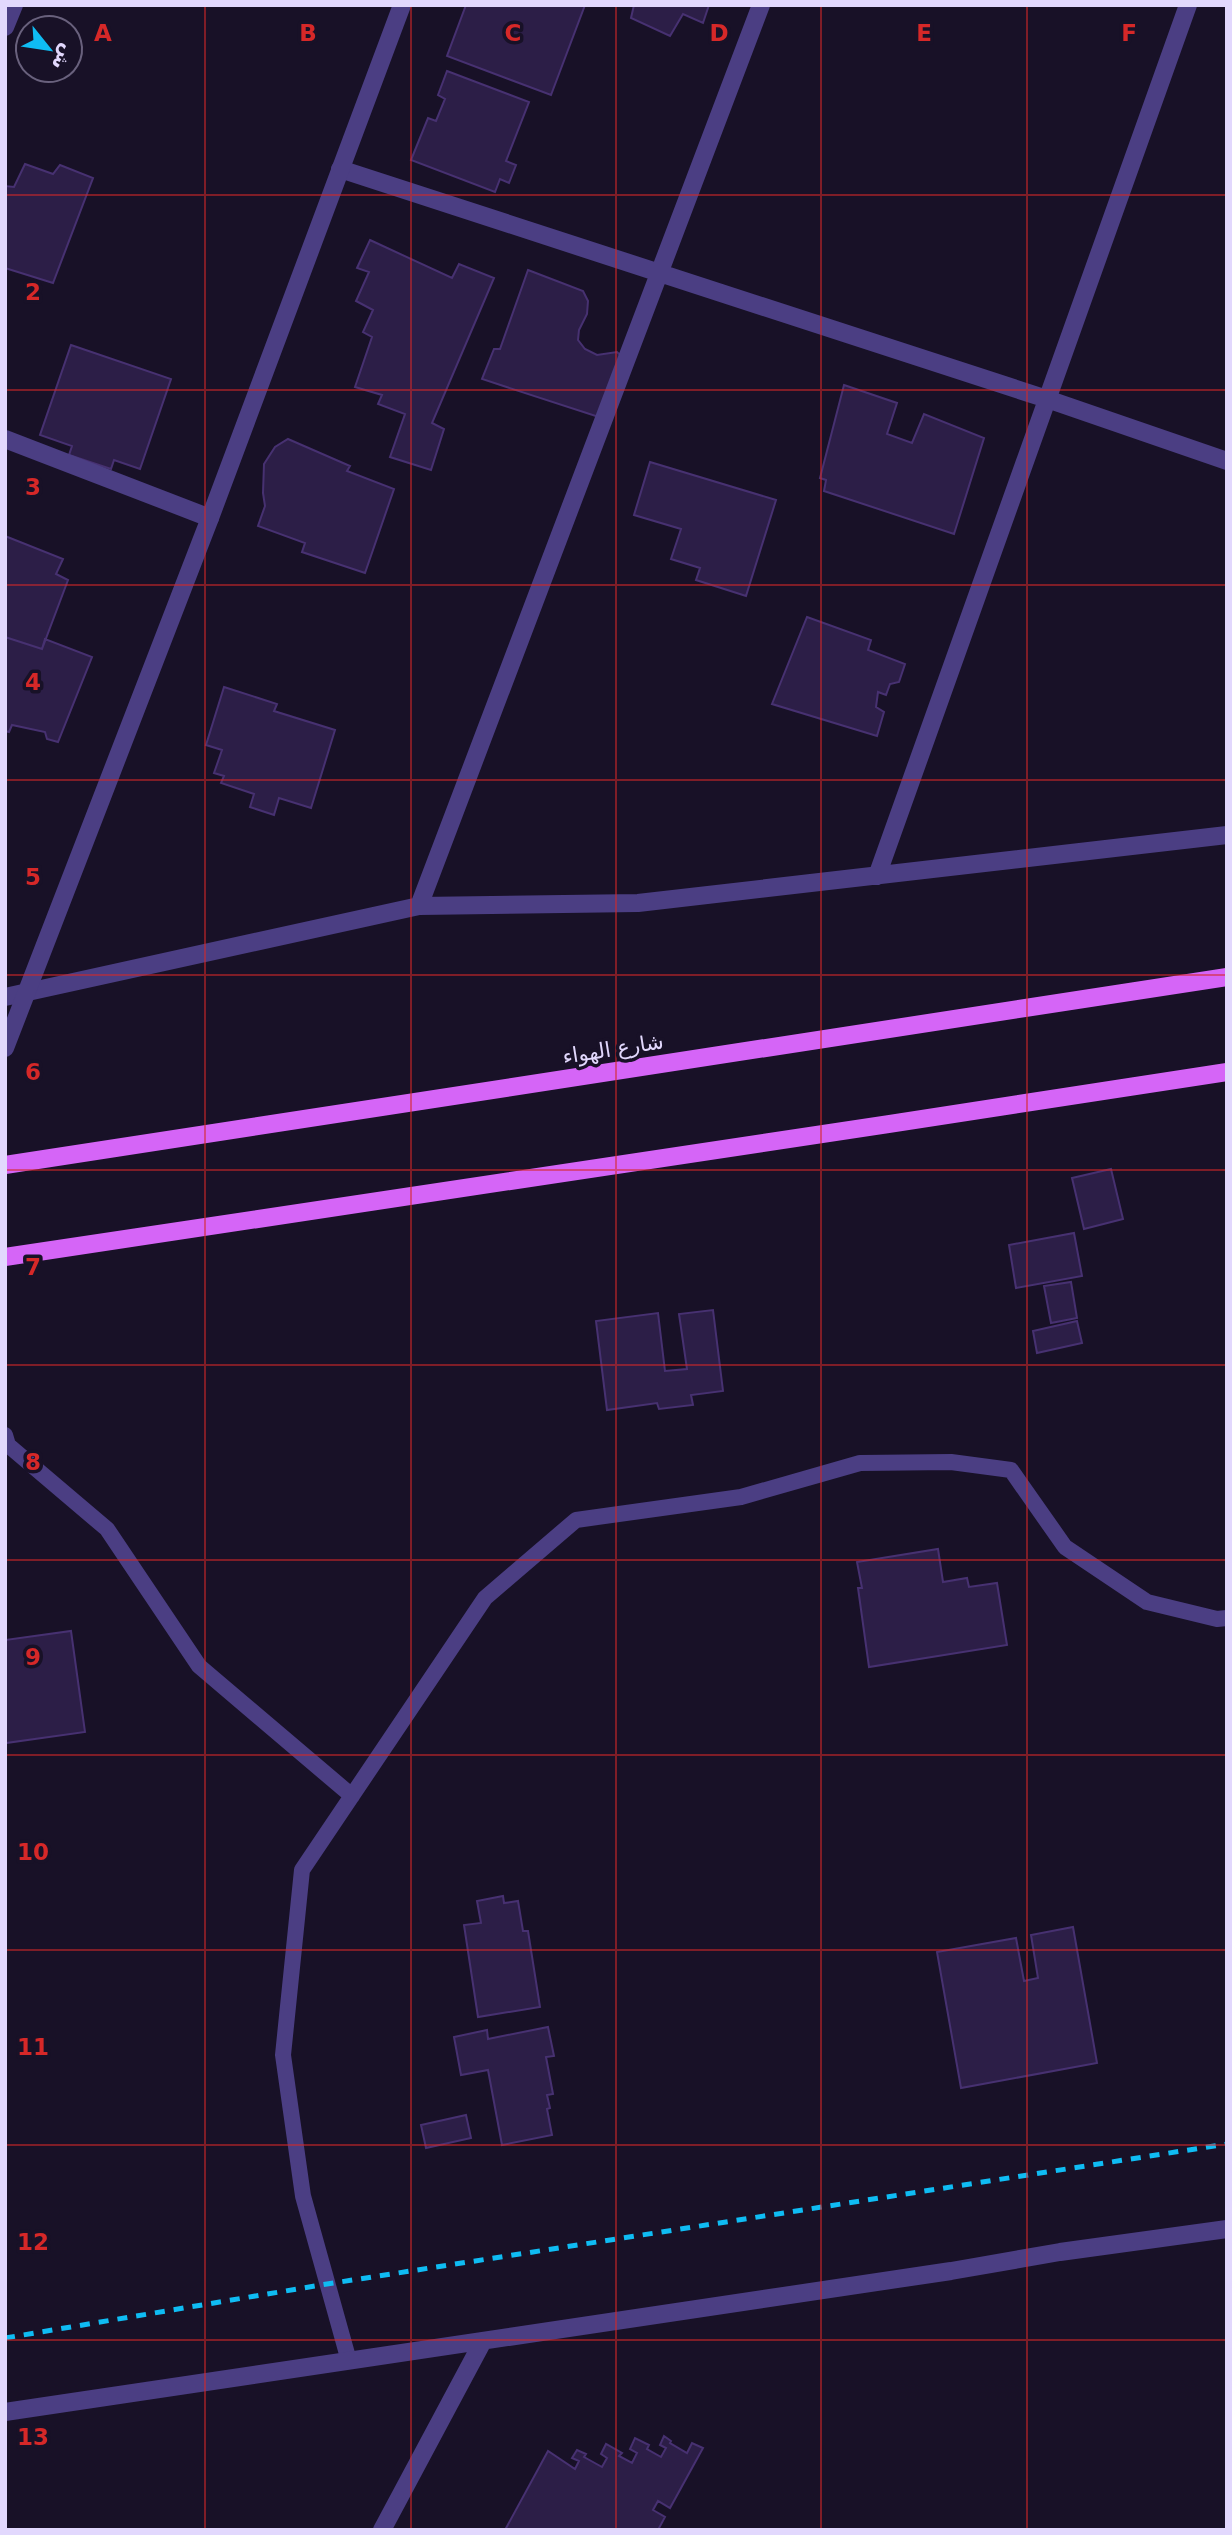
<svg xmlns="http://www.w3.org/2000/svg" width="1232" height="2535" viewBox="0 0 1232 2535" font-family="'DejaVu Sans','Noto Naskh Arabic',sans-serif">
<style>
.building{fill:#2c1e47;stroke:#473171;stroke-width:2}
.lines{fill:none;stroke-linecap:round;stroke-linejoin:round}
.service{stroke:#4b3e83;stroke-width:16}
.minor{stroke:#4b3e83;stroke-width:18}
.tertiary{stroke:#4b3e83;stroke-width:18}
.primary{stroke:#d565f7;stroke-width:18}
.rail{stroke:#0fbcf3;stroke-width:5;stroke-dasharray:10 9;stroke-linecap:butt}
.grid{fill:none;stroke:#d62828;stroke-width:2;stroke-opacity:0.55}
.labels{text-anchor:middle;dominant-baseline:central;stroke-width:7;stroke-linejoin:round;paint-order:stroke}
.street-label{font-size:21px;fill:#e2d8fd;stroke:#181127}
.grid-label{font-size:23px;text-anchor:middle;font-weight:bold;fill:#d62828;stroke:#181127;stroke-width:7;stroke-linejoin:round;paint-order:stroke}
</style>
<rect width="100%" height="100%" fill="#181127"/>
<path class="building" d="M466 5H585L551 95 447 56Z
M709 5 703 23 683 14 670 36 631 18 634 5Z
M447 71 529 102 506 161 516 165 509 183 500 179 495 192 411 160 428 118 436 121 445 99 438 95Z
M25 164 53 174 60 165 93 178 53 283 5 268V186L14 187Z
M370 240 452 278 459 264 494 278 432 423 444 429 431 470 390 457 405 414 378 404 382 395 355 387 372 337 363 332 373 310 356 301 369 272 357 268Z
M528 270 583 291 588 301 587 314 579 330 578 340 585 349 597 355 617 352 628 362 605 419 482 379 494 349H500Z
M71 345 171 379 140 469 114 460 111 469 69 455 72 446 40 435Z
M844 385 897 403 887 434 912 443 924 414 984 438 954 534 824 491 826 480 820 478Z
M288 439 350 466 347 471 394 489 365 573 302 552 305 543 258 526 265 506 263 493 264 464 275 447Z
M650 462 776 500 746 596 696 580 700 568 671 559 681 529 634 515Z
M5 536 63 559 56 574 68 580 42 649 5 637Z
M807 617 871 640 868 650 905 664 899 682 890 684 886 695 878 692 876 707 884 712 877 736 772 704Z
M5 637 42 649 45 639 92 657 58 742 47 739 45 732 12 725 9 732 5 731Z
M224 687 277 704 274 711 335 730 311 808 279 798 274 815 250 807 254 794 221 783 224 776 214 773 222 750 206 745Z
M1111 1169 1123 1219 1084 1229 1072 1178Z
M1074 1233 1082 1276 1016 1288 1009 1245Z
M1071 1282 1077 1318 1051 1323 1044 1286Z
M713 1310 723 1391 691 1395 693 1405 659 1409 657 1403 607 1410 596 1321 658 1313 665 1371 687 1369 679 1314Z
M1077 1321 1082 1343 1037 1353 1033 1331Z
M938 1549 943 1582 967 1578 969 1587 997 1583 1007 1645 869 1667 858 1588H862L857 1562Z
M71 1631 85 1732 6 1743 5 1640Z
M503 1896 504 1903 518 1901 523 1931H528L540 2007 478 2017 464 1925 481 1923 477 1901Z
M1073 1927 1097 2063 961 2088 937 1952 1016 1938 1024 1981 1038 1978 1031 1935Z
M548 2027 554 2056 546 2057 553 2094 547 2095 550 2108 547 2109 552 2135 502 2145 488 2070 461 2075 454 2037 487 2030 488 2039Z
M466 2115 471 2138 426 2148 421 2125Z
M664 2436 671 2441 670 2443 687 2453 692 2443 703 2448 670 2508 658 2501 653 2510 665 2517 658 2530H505L548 2451 575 2469 579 2461 572 2458 577 2450 586 2454 584 2457 602 2467 607 2458 601 2454 606 2444 622 2453 619 2456 632 2463 637 2453 630 2449 635 2438 649 2445 647 2449 661 2457 666 2448 660 2445Z"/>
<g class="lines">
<path class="service" d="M5 1435 8 1445 107 1529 199 1666 352 1796
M349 2361 303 2196 283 2055 302 1870 485 1598 576 1520 741 1497 860 1463 951 1462 1011 1470 1065 1547 1147 1602 1217 1619 1227 1618"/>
<path class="minor" d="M5 27 14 5
M340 169 1047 399 1227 461
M5 439 210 518
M877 876 1188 5
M419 906 761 5
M5 997 419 906 638 903 1227 835
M5 2412 951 2271 1060 2252 1227 2229
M382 2530 483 2341"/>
<path class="tertiary" d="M5 1048 210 518 402 5"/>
<path class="primary" d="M5 1165 1227 977
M5 1257C412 1194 820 1136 1227 1072"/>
<path class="rail" d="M5 2338 327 2284 1227 2144"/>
</g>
<path class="grid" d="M205 5V2530M411 5V2530M616 5V2530M821 5V2530M1027 5V2530M5 195H1227M5 390H1227M5 585H1227M5 780H1227M5 975H1227M5 1170H1227M5 1365H1227M5 1560H1227M5 1755H1227M5 1950H1227M5 2145H1227M5 2340H1227"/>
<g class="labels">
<g class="street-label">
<text transform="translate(613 1049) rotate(-9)">شارع الهواء</text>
</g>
</g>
<g class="grid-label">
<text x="103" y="41">A</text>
<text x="308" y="41">B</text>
<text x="513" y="41">C</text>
<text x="719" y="41">D</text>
<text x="924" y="41">E</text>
<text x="1129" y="41">F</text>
<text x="33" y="300">2</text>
<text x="33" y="495">3</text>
<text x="33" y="690">4</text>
<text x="33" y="885">5</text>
<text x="33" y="1080">6</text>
<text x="33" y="1275">7</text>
<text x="33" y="1470">8</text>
<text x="33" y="1665">9</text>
<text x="33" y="1860">10</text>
<text x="33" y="2055">11</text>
<text x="33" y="2250">12</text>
<text x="33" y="2445">13</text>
</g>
<rect width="1232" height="2535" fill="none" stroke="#e2d8fd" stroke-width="14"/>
<g transform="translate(49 49) rotate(120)"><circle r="33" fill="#181127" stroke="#69617d" stroke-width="2"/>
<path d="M0-5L12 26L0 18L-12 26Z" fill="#0fbcf3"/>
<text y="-10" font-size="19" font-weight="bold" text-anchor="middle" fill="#e2d8fd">ش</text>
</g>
</svg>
